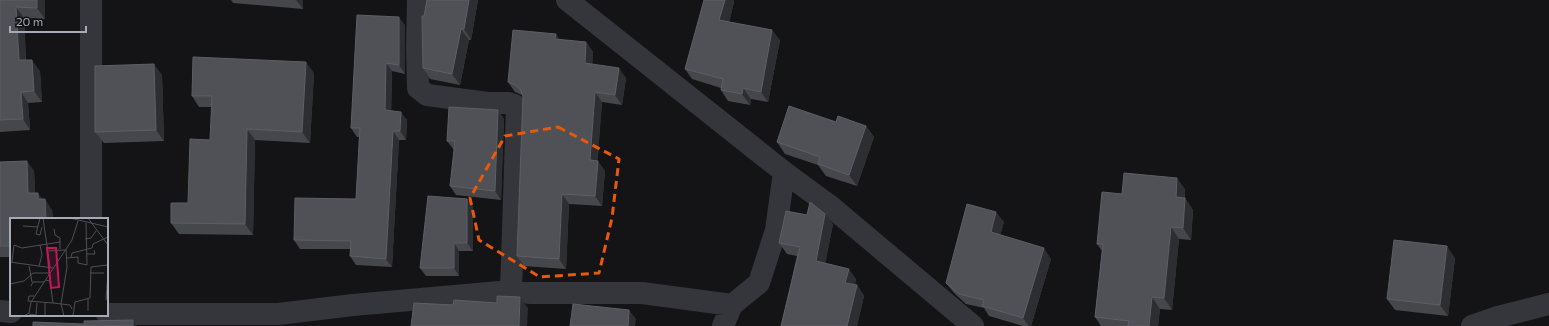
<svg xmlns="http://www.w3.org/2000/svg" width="1549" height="326" viewBox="0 0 1549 326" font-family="Commissioner,sans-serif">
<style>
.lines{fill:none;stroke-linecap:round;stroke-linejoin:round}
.minor{stroke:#34363b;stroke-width:22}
.wall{fill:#45474b}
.shaded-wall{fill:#2d2e31}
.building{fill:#4f5157;stroke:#5d5f66}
.marked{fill:none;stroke:#e8590c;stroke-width:3;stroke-dasharray:8 5;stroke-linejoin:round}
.inset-road{fill:none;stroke:#4e5056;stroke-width:1}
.view{fill:#c2185b;fill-opacity:0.15;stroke:#c2185b;stroke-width:2}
.inset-edge{fill:none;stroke:#a4abb7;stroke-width:2}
</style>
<rect width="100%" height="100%" fill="#141416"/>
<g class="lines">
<path class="minor" d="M91 0V219
M418 0 417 47 418 88 427 95 488 103H509L517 106 511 291
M567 0 784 172 829 205 973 326
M0 311 11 312
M107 314H278L353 305 511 291 531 293H642L732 305
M723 326 732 305 759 283 776 230 784 172
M1472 326 1498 317 1549 304"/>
</g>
<path class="wall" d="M0 0H45V19L24 18 26 60 40 71 42 102 28 103 30 130 0 132Z
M231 0H303V9L233 3Z
M427 0H478L471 40H469L460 85 430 79 423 68 424 16Z
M704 0H733L734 2 729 22 780 40 768 102 751 99 750 105 728 101 721 90V88L692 79 685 69Z
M405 25V74L392 71 391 111 407 120 406 140H399L392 267 356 265 350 256V249H300L294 240 356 199 359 137H357L351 128Z
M560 40 586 42 593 52 592 64 626 78 622 105 602 102 597 161 605 171 602 206 569 204 566 269 524 266 517 256 523 96 522 95 515 92 508 82Z
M314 73 310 143 255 140 253 235 179 234 171 223 188 203 210 140 212 107H199L192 96Z
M162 75 164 141 104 143 95 132Z
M498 110 504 119 501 200 456 195 450 186 454 150 447 141Z
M836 122 866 126 874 137 857 186 826 176 818 165 785 154 777 142Z
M0 162 34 171 35 193 42 199 52 210 53 219H11V257H0Z
M1185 189V198L1193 210 1191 240 1179 239 1172 310 1160 309 1158 326H1101L1095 317 1102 251 1097 244 1122 194Z
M467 199 473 207V251H459V276H426L420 268Z
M1004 222 1000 235 1051 259 1031 326H1023L989 316 984 308 966 304 954 293 946 283Z
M833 224 825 263 856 279 855 285H857L864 296 857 326H781L797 256 787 254 779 243Z
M1455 258 1448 316 1395 310 1387 299Z"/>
<path class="shaded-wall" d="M37 0H45V19L37 8Z
M296 0H303V9Z
M469 0H478L471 40 464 29Z
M725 0H733L734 2 727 31 719 20Z
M16 7 24 18 26 71 19 60Z
M399 17 405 25V74L399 65Z
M461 29 469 40 460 85 452 74Z
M772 30 780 40 768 102 761 92Z
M556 34 563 44 555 39Z
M586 42 593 52 592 73 585 63Z
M32 60 40 71 42 102 34 91Z
M306 62 314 73 310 143 302 132Z
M386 63 392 71 391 119 385 110Z
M154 64 162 75 164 141 156 130Z
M619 68 626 78 622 105 615 95Z
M743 88 751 99 750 105 742 94Z
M21 92 28 103 30 130 23 119Z
M595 92 602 102 597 170 590 160Z
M498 110 504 119 501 200 495 191Z
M401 112 407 120 406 140 400 131Z
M866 126 874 137 857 186 849 175Z
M247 129 255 140 253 235 245 224Z
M393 131 399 140 392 267 386 259Z
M27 161 34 171 36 204 28 193Z
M598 161 605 171 602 206 595 196Z
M1177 178 1185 189 1184 209 1176 197Z
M38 193 45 203V199L52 210 53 219H46L38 199Z
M562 194 569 204 566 269 559 259Z
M1185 198 1193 210 1191 240 1183 228Z
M467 199 473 207V251L467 243Z
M996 212 1004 222 998 243 991 232Z
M825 214 833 224 824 271 816 261Z
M1171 227 1179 239 1172 310 1164 298Z
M454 243 459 251V276L454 268Z
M1447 246 1455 258 1448 316 1440 305Z
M1044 248 1051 259 1031 326H1029L1023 318Z
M849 269 856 279 853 293 845 283Z
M857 285 864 296 857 326H847Z
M520 297 528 308 527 326H519Z
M1152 297 1160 309 1158 326H1149Z
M629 310 636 319 635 326H628Z
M133 320 137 326H133Z"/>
<path class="building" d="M0 0H37V8L16 7 19 60H32L34 91 21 92 23 119 0 120Z
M427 0H469L464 29H461L452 74 423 68 422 16H424Z
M704 0H725L719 20 772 30 761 92 743 88 742 94 721 90 723 79 685 69Z
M357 15 399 17V65L386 63 385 110 401 112 400 131H393L386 259 350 256 351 241 294 240 295 198 356 199 360 128H351Z
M513 30 556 34 555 39 586 42 585 63 619 68 615 95 595 92 590 160 598 161 595 196 562 194 559 259 517 256 523 96 520 89 515 85 508 82Z
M193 57 306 62 302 132 247 129 245 224 171 223V203H188L190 139 210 140 212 96H192Z
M154 64 156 130 95 132V66Z
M789 106 836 122 838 116 866 126 849 175 818 164 820 157 777 142Z
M449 107 498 110 495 191 450 186 455 141H447Z
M27 161 28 193H38V199H45L46 219H11V246H0V162Z
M1124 173 1177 178 1176 197 1185 198 1183 228 1171 227 1164 298 1152 297 1149 326H1128L1129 321 1095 317 1103 244H1097L1102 192 1122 194Z
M428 196 467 199V243H454V268H420Z
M810 202 825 214 816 261 849 269 845 283 857 285 847 326H781L800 247 779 243 786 211 807 215Z
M967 204 996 212 991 232 1044 248 1023 318 982 306 984 300 959 294 946 283Z
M1394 240 1447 246 1440 305 1387 299Z
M497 296 520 297 519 326H411L414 303 453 305 454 300 497 303Z
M573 304 629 310 628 326H570Z
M133 320V326H33V322L84 324V321Z"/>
<path class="marked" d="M558 127 619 159 612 218 599 273 540 277 479 240 470 198 505 136Z"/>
<g transform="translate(10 218)">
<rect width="98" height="98" fill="#141416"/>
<path class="inset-road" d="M30 0 26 16 30 17 32 9M33 0 40 49M60 0 98 9M78 0 98 27M13 8 28 9M44 11 45 17 50 20V31M75 21 81 20 86 13M38 33 55 32M77 36H85L84 32M61 39 62 35 82 30 83 26 98 19M57 40 68 39V45L77 47 76 5M0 44 43 50M2 44 4 27 12 30 50 24M19 48 22 64M29 48 32 37 30 27M80 55H94M0 66 14 63 23 55H39M21 68 23 64H34M24 78H19L18 83 43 85 40 63 35 62M96 82 98 55M35 85V98M43 85 60 87 62 91M78 93V80M19 96 26 97 27 85M14 98 19 95 21 84 62 22 68 3M54 98 51 86 57 49 56 31M63 98 65 84 80 80 81 49 98 47"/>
<path class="view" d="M37 30H46L49 69 41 70Z"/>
<rect width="98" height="98" class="inset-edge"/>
</g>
<path d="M10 26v6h76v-6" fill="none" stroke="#a4abb7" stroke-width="2"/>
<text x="16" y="26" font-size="12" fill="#a4abb7" stroke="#0f0f11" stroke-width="3" paint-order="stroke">20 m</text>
</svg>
